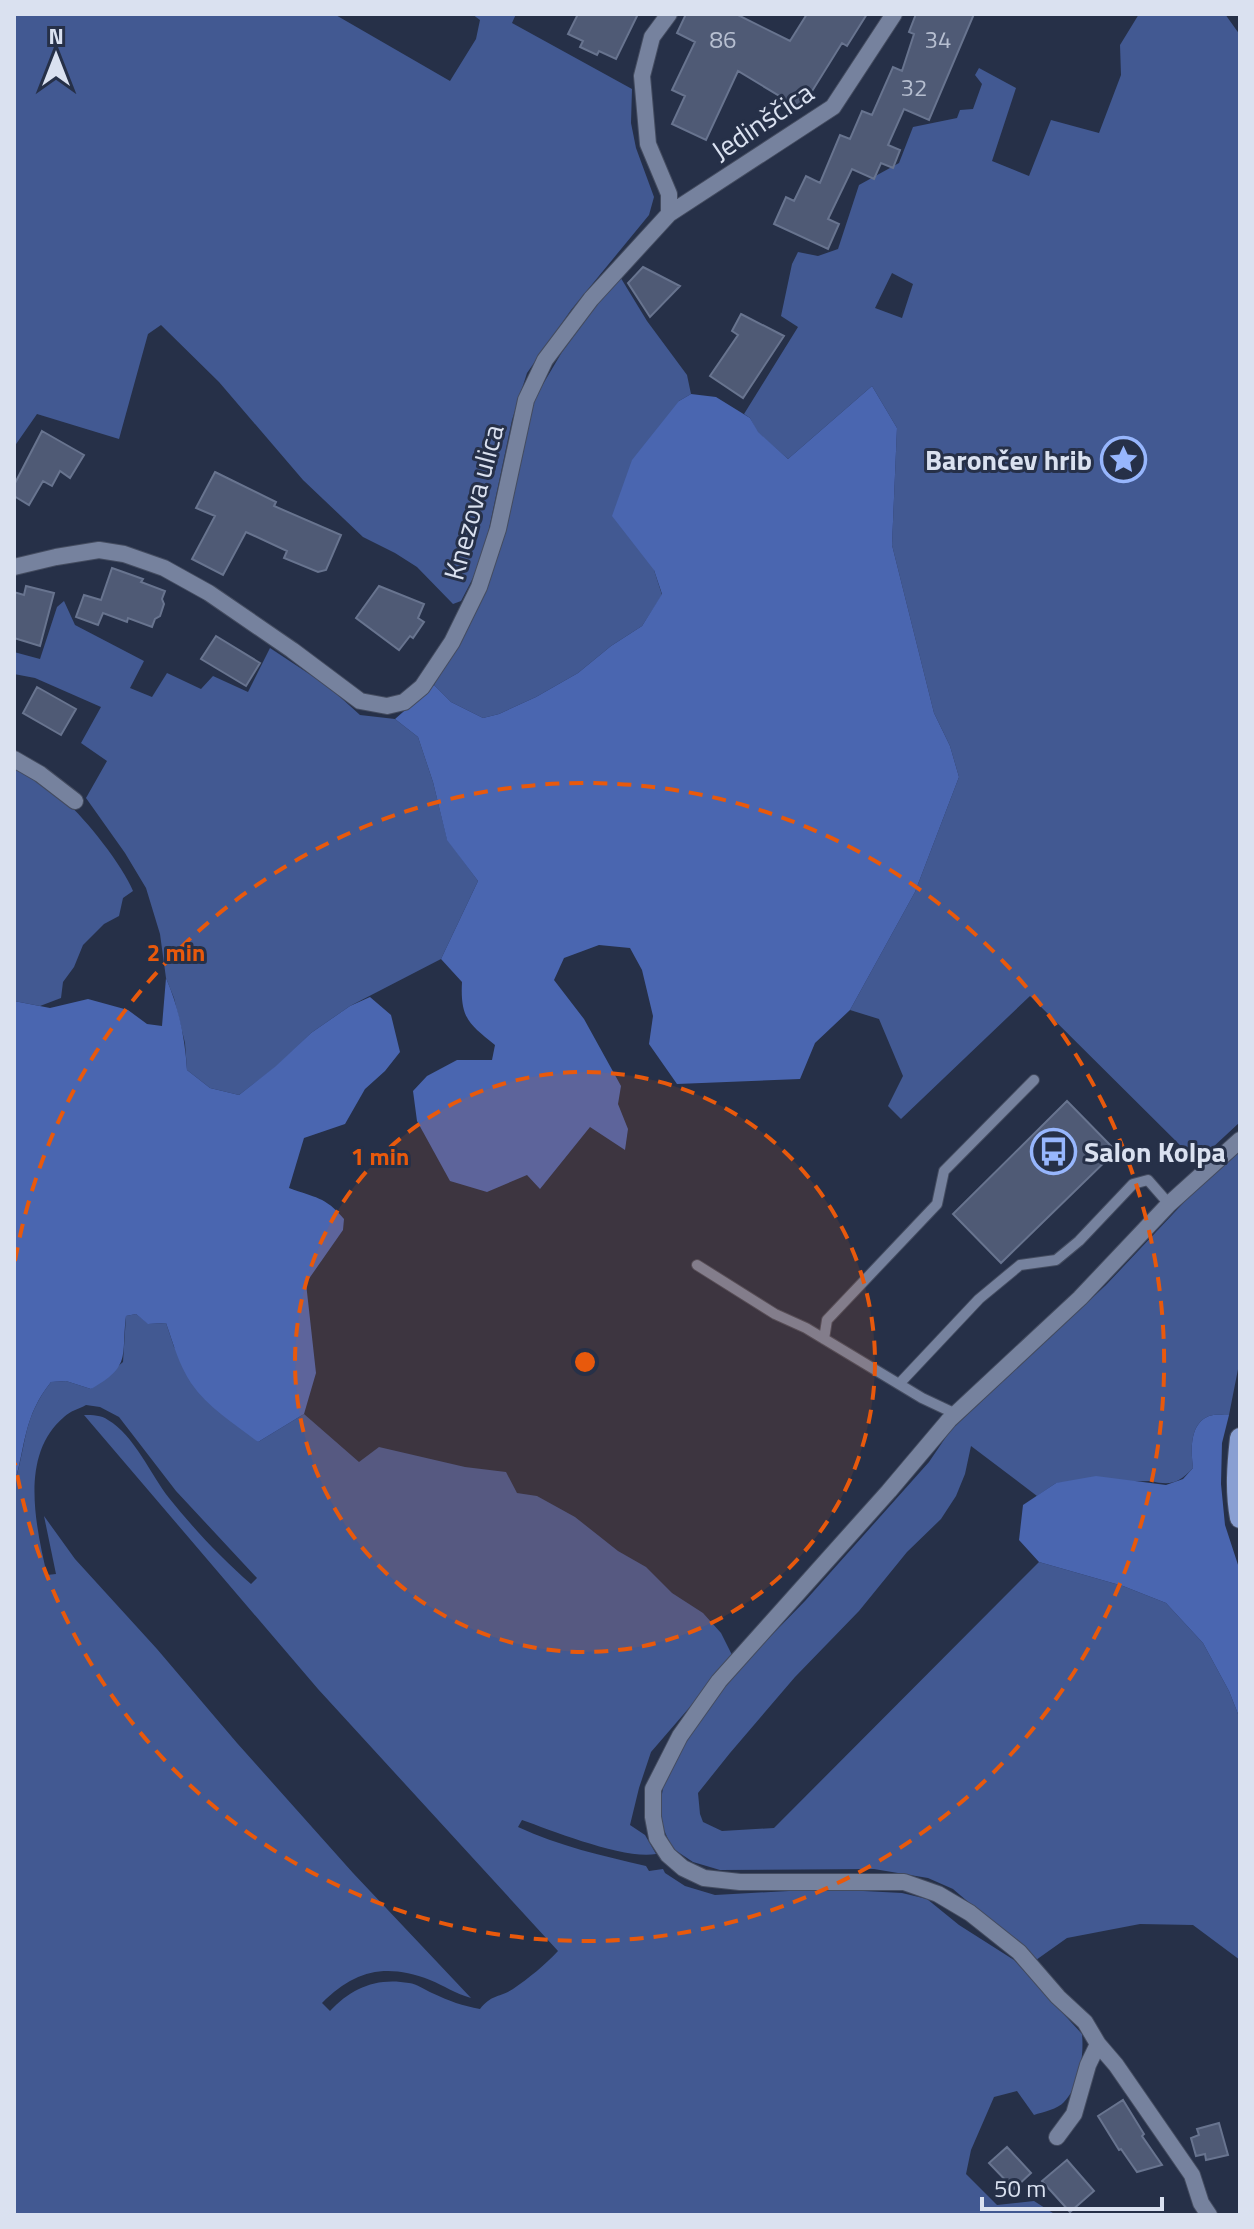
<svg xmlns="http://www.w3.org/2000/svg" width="1254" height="2229" viewBox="0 0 1254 2229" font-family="'Titillium Web',sans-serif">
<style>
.green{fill:#425992;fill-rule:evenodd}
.forest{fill:#4a66b0}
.building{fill:#4f5a75;stroke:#68748f;stroke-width:2}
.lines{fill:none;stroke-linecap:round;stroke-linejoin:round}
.service-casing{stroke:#444c60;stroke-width:12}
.minor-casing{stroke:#444c60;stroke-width:18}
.primary-casing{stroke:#444c60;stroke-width:22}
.service{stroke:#76829e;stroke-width:10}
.minor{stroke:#76829e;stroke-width:16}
.primary{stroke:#899fd2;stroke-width:20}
.ring{fill:none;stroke:#e8590c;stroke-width:4;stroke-dasharray:14 10}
.labels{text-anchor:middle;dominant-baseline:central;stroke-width:6;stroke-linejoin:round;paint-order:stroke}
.number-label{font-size:24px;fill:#b7bfd1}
.street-label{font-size:28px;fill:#dae1f0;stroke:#263048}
.poi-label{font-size:28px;font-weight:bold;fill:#dae1f0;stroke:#263048;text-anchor:end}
.centre{fill:#e8590c;stroke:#263048;stroke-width:4}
.ring-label{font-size:24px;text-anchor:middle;font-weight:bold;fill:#e8590c;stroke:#263048;stroke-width:6;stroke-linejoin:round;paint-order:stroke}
</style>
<rect width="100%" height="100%" fill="#263048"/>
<path class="green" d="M14 14H334L450 81 476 39 480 20 472 14H516L512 23 632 89 631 123 636 148 654 197 649 215 571 310 527 373 512 420 486 543 474 576 461 601 453 604 417 567 395 553 363 537 303 480 219 382 161 325 148 334 119 439 37 414 14 447Z
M1139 14H1225L1240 35V1122L1197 1162 1030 996 901 1119 888 1106 903 1076 879 1019 850 1010 915 892 959 777 950 746 934 713 892 545 897 428 872 386 788 459 757 432 750 418 744 414 798 327 781 316 792 264 798 252 818 256 838 249 859 185 899 163 913 127 957 118 960 110 973 109 982 84 975 75 979 68 1016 88 992 161 1029 176 1051 120 1099 133 1121 75 1120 45ZM892 273 913 284 902 318 875 308Z
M619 275 647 321 687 375 691 394 679 401 654 570 662 595 642 626 611 646 578 673 536 697 499 714 483 718 451 702 434 685 465 627 506 530 533 401 562 352Z
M64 601 75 625 144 661 130 688 152 697 167 673 201 689 213 676 248 692 270 648 329 687 360 715 395 719 418 737 433 782 447 839 478 881 441 959 350 1006 311 1033 277 1066 239 1095 210 1088 187 1070 185 1043 174 998 166 978 160 934 146 888 125 853 86 798 107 761 81 743 101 707 35 678 14 674V652L40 659 57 607Z
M14 763C31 776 49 787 65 801 86 819 123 866 133 891L123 898 119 916 104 924 83 945 74 967 63 982 61 998 40 1006 14 1001Z
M1240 1151V1359L1229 1415C1223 1415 1214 1414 1209 1416 1189 1424 1191 1451 1193 1468 1179 1483 1171 1486 1151 1481L1056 1483 1037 1496 971 1446 965 1474 956 1496 941 1519 907 1552 859 1611 795 1677 730 1753 698 1793 700 1814 703 1822 722 1831 774 1828 1039 1562 1123 1586 1166 1603 1203 1643 1229 1691 1240 1719V1960L1193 1925 1140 1924 1067 1938 1036 1960 953 1889 928 1878 874 1869 720 1870 693 1862 672 1848 664 1830 659 1812 663 1788 674 1759 703 1712 759 1648 805 1601 929 1462 950 1431 1106 1285 1189 1197Z
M136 1314 149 1324 166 1323 174 1347 258 1442 304 1414 359 1462 379 1447 465 1467 506 1472 517 1493 537 1496 575 1517 618 1551 646 1567 672 1593 703 1613 721 1633 733 1657 651 1752 639 1788 630 1825 645 1835 656 1854C625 1860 553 1831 522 1820L518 1827C559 1846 603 1856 646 1866L649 1871 663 1869 665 1873 685 1886 715 1895 825 1889 902 1893 927 1899 959 1925 1014 1960 1082 2034C1084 2055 1080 2086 1064 2102 1058 2109 1043 2112 1034 2115L1017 2091 994 2097 971 2150 966 2174 997 2205 1034 2201 1056 2215H14V1485C27 1444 22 1419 51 1382L66 1381 91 1389 123 1362 126 1316ZM86 1405 100 1407 119 1417 176 1491 257 1578 251 1584C222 1559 193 1528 169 1498 151 1475 134 1435 108 1420 101 1415 93 1415 84 1415L318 1689 558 1951C545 1965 529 1978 513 1989 499 1998 492 1994 480 2009 463 2006 449 2001 432 1993 425 1990 417 1984 409 1983 377 1977 351 1988 330 2011L322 2003C355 1970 386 1963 430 1980 445 1986 454 1993 471 1998L353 1873 237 1743 157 1649 75 1559 44 1516 56 1574 47 1575C36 1526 19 1455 64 1417 70 1411 79 1409 86 1405Z"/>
<path class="forest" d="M872 386 897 428 892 545 934 713 950 746 959 777 915 892 850 1010 815 1043 800 1079 677 1084 649 1044 653 1016 642 970 630 948 599 945 564 958 554 980 584 1019 621 1086 618 1104 628 1129 625 1150 590 1127 540 1189 527 1175 487 1192 450 1181 417 1121 413 1091 427 1076 457 1060H492L495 1045C469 1024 460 1018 462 982L441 959 478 881 447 840 433 782 418 737 395 719 434 685 451 702 483 718 499 714 536 697 578 673 611 646 642 626 662 594 654 570 612 516 632 460 679 401 691 394 716 397 750 418 758 432 788 459Z
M166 978C179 1008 185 1038 187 1070L210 1088 239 1095 276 1066 311 1033 350 1006 370 997 391 1015 400 1052 385 1071 365 1089 345 1124 304 1138 289 1188C315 1198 325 1196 344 1219L343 1230 306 1283 316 1373 304 1414 258 1442C235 1424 208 1408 191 1383 179 1365 173 1343 166 1323L148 1324 136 1314 126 1316C121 1356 132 1366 91 1389L66 1381 51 1382C23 1417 26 1445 14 1485V1001L50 1008 88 999 128 1010 147 1024 162 1026Z
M1229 1415 1222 1443 1221 1484 1225 1525 1240 1571V1719L1229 1691 1203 1643 1166 1603 1123 1586 1039 1562 1019 1540 1023 1505 1056 1483 1096 1476 1166 1485 1183 1479 1193 1468C1191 1451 1189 1424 1209 1416 1214 1414 1223 1415 1229 1415Z"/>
<path class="building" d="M578 14H638L616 59 599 51 597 55 580 47 583 41 568 34Z
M686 14H736L790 41 807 14H867L847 46 842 43 801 109 738 71 706 140 672 124 685 96 672 90 695 42 677 33Z
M916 14H974L929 120 904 109 888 145 900 150 893 168 881 163 874 179 852 169 828 219 839 224 828 249 774 224 786 197 794 201 806 176 820 183 840 135 850 139 862 111 872 115 893 67 902 71 914 34 909 32Z
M643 267 680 286 650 317 628 283Z
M741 314 784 336 743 398 710 376 738 335 732 331Z
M42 431 84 455 70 478 60 471 52 486 43 481 29 505 14 496V485Z
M215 472 276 502 274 506 341 535 326 570 318 572 284 558 287 551 246 532 223 575 192 559 215 516 196 508Z
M112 568 143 579 141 582 165 591 162 599 164 604 160 616 155 619 152 627 128 618 127 622 103 613 98 625 76 617 84 595 101 600Z
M26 586 54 593 40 646 14 638V592L24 595Z
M379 586 424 604 418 618 424 622 413 638 410 636 399 650 356 618Z
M216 636 260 663 246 686 201 659Z
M37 687 76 709 61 735 23 713Z
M1067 1101 1116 1151 1001 1263 953 1214Z
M1123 2100 1144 2134 1142 2136 1162 2165 1137 2172 1121 2149 1119 2150 1098 2116Z
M1219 2123 1228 2155 1206 2160 1205 2154 1196 2156 1191 2138 1199 2135 1197 2129Z
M1007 2147 1031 2173 1014 2189 989 2163Z
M1067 2160 1094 2191 1070 2212 1042 2181Z"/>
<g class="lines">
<defs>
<path id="service" d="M697 1265 775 1314 806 1328 922 1398 956 1414
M824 1339 827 1320 937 1204 944 1171 1034 1080
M899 1384 979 1299 1020 1265 1056 1260 1079 1241 1133 1184 1148 1180 1169 1204"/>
<path id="minor" d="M669 214V194L648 144 642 76 652 37 669 14
M14 567 56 557 99 550 124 554 164 568 209 593 292 650 360 701 387 706 404 702 422 687 452 642 479 587 498 529 526 400 545 360 591 299 669 214 833 107 894 14
M14 759 40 774 75 801
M1098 2044 1116 2065 1192 2175 1201 2203 1209 2215
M1057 2137 1074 2114 1088 2065 1098 2044 1085 2022 1058 1997 1019 1952 970 1913 938 1894 904 1882H740L704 1878 683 1868 668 1855 657 1838 653 1817V1789L680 1736 719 1681 889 1491 949 1420 1080 1298 1169 1204 1240 1140"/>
<path id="primary" d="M1240 1438C1237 1465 1235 1491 1240 1518"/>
</defs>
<use href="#service" class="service-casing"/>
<use href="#minor" class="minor-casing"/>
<use href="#primary" class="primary-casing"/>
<use href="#service" class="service"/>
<use href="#minor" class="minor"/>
<use href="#primary" class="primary"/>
</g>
<circle cx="585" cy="1362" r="290" fill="#e8590c" fill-opacity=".12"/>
<g class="ring">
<circle cx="585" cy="1362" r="290"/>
<path d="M15 1261A579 579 0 1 1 15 1463"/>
</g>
<defs>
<symbol id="sight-ring" viewBox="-11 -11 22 22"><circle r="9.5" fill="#263048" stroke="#97b6fd" stroke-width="1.5"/><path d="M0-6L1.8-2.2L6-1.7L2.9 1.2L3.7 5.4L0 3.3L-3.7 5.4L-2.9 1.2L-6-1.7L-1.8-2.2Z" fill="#97b6fd"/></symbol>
<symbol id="bus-ring" viewBox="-11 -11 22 22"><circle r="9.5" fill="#263048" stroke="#97b6fd" stroke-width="1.5"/><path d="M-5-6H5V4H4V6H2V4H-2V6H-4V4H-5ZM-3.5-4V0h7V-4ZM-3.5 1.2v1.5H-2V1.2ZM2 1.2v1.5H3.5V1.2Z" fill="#97b6fd"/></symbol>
</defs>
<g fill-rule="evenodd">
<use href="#sight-ring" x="1098" y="434" width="51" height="51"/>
<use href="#bus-ring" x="1028" y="1126" width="51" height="51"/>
</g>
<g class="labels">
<g class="number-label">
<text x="723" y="39">86</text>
<text x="938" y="39">34</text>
<text x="914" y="87">32</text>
</g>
<g class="street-label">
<text transform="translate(762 121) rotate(-34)">Jedinščica</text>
<text transform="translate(473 502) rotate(-75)">Knezova ulica</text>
</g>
<g class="poi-label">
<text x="1092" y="459">Barončev hrib</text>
<text x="1084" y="1151" text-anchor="start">Salon Kolpa</text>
</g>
</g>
<circle cx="585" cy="1362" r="12" class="centre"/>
<g class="ring-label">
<text x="176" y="961">2 min</text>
<text x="380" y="1165">1 min</text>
</g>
<rect width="1254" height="2229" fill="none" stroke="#dae1f0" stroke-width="32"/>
<g transform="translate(56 56)" stroke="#263048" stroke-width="6" paint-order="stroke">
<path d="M0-6L14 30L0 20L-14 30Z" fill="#dae1f0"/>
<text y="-12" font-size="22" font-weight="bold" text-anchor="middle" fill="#dae1f0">N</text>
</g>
<path d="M982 2197v12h180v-12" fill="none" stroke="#dae1f0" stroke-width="4"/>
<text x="994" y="2197" font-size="24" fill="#dae1f0" stroke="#263048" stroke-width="6" paint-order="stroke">50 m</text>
</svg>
